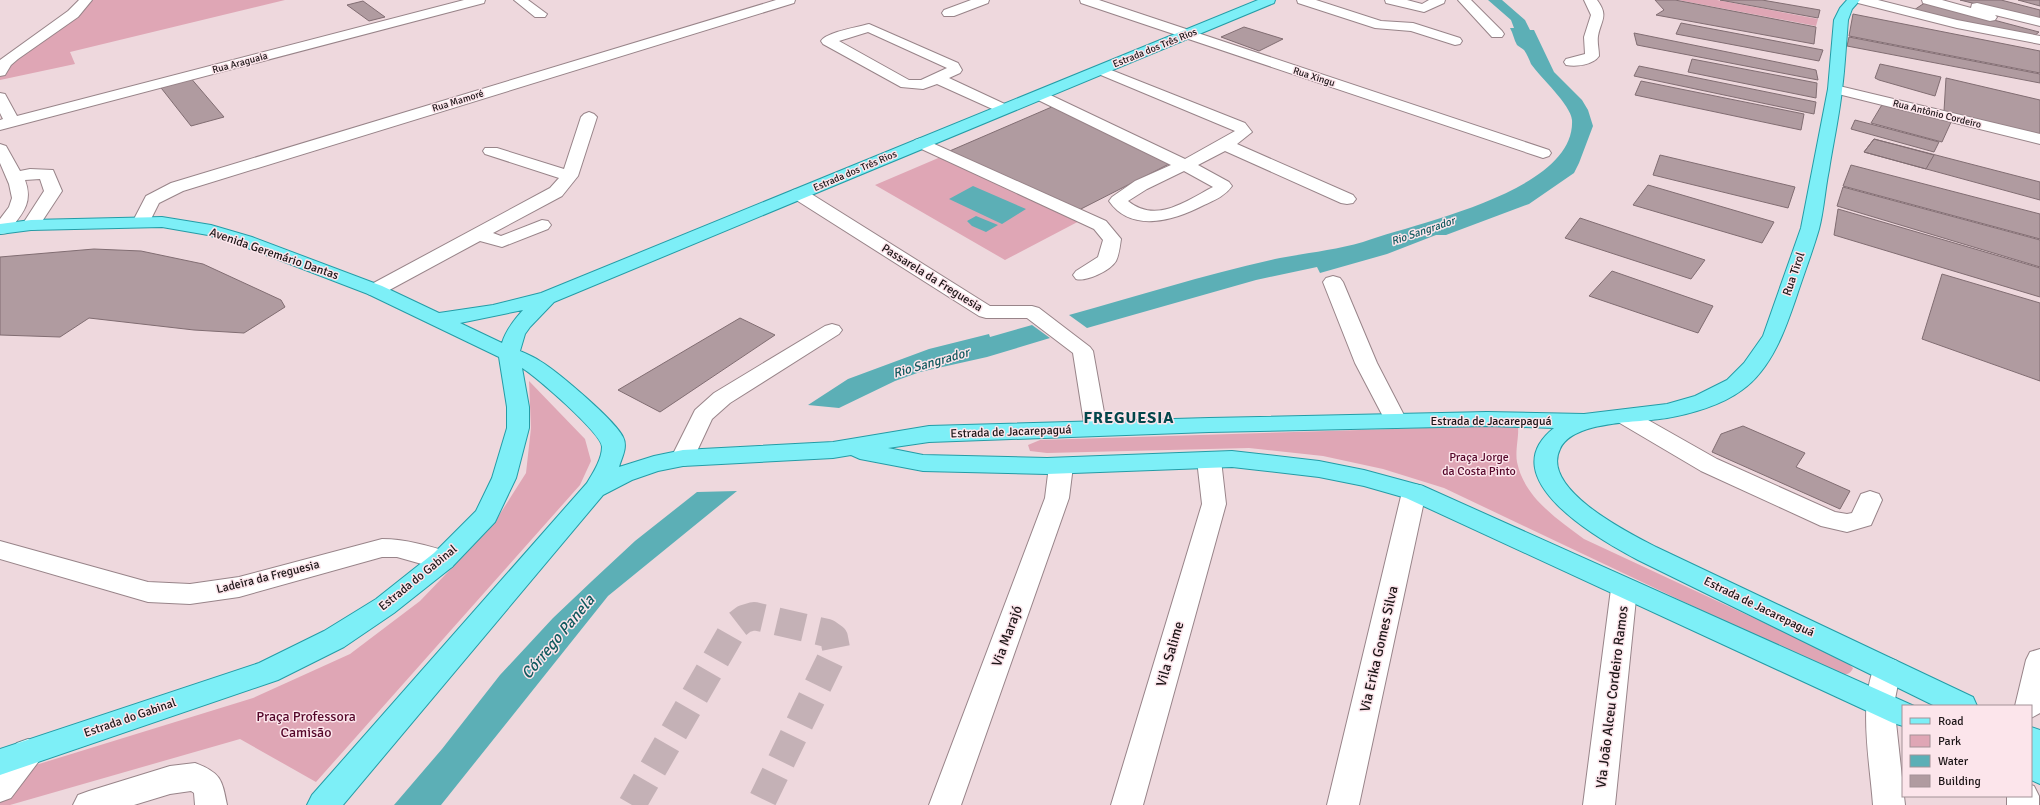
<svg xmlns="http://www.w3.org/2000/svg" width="2040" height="805" viewBox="0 0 2040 805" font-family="Signika,sans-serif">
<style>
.green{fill:#dfa6b5}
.water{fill:#5cafb6}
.building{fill:#b09ba0;stroke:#816d72}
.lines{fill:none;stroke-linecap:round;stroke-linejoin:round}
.minor-tunnel{stroke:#c4b1b6;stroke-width:28;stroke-dasharray:28 14;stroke-linecap:butt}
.minor-casing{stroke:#988489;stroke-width:2}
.major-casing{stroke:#249ca6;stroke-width:2}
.minor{fill:#fff;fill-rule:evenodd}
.major{fill:#7deff7;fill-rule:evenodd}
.labels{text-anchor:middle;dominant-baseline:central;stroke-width:3;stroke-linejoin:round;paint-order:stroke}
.far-street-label{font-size:10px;fill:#1d1618;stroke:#fce5eb}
.far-water-label{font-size:11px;font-style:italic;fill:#10595e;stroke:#fce5eb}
.street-label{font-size:12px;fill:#1d1618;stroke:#fce5eb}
.park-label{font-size:12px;fill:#55072a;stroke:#fce5eb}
.water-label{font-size:13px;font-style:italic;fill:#10595e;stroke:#fce5eb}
.near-street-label{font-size:14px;fill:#1d1618;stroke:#fce5eb}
.near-park-label{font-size:14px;fill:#55072a;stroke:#fce5eb}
.district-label{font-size:16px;font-weight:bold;letter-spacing:1px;fill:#03464b;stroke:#fce5eb}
.near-water-label{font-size:16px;font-style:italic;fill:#10595e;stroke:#fce5eb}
</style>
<rect width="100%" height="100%" fill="#eed8dd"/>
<path class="green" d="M87 0H285L70 52 75 64 0 80V72Z
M1678 0H1717L1818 19 1816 26Z
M943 156 1087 217 1005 260 875 185Z
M529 381 585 439 591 461 580 485 316 782 240 739 10 805H0V776L253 698 350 654 420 601 493 525 526 473 531 428Z
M1491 426 1518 428C1519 436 1515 451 1517 462 1524 497 1557 519 1584 539L1846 661 1853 668C1848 680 1835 672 1825 669L1444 488 1383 469 1323 456 1249 448 1047 453 1030 451 1028 445 1040 440Z"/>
<path class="water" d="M1488 0H1502L1525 20 1530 30H1534L1554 72 1582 100 1588 110 1593 126 1579 163 1574 173 1529 204 1446 235H1436L1387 254 1320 273 1317 267 1256 280 1087 328 1069 315C1138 296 1209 273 1280 258 1307 253 1335 250 1363 242 1414 223 1576 192 1572 120 1571 105 1540 77 1531 64 1529 59 1527 54 1524 50 1522 48 1519 47 1517 45 1514 40 1513 33 1510 28H1514L1511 20Z
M973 186 1026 209 1002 224 949 199Z
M976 216 998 225 986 232 972 226 967 221Z
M1032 325 1050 338 987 357 920 372 895 381 839 408 808 405 848 379 929 349 989 334 990 337Z
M737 491 608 596 441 805H394L442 749 500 675 553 618 592 581 635 541 697 492Z"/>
<path class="building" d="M1655 0H1675L1816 27 1814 44 1656 15 1664 10Z
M1720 0H1762L1820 10 1818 18Z
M1960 0H2001L2040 10V20Z
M2018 0H2040V6Z
M363 1 385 17 369 21 347 5Z
M1926 2 2039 32 2034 36 2015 31 1983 29 1914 10Z
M1853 14 2040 51V73L1849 36Z
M1681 23 1823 50 1819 61 1676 34Z
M1244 27 1283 39 1259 51 1221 37Z
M1634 33 1816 70 1818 80 1637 45Z
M1849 37 2040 74V83L1847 46Z
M1692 59 1817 83 1816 98 1688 72Z
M1880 64 1941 77 1935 96 1879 80 1875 78Z
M1639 66 1816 102 1814 114 1634 76Z
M189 76 224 117 191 126 158 84Z
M1946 78 2040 100V135L1944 111Z
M1641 81 1804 114 1801 130 1635 95Z
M1883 103 1952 120 1942 142 1871 123Z
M1054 106 1171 163 1077 211 945 153Z
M1855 120 1939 142 1934 152 1851 129Z
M1874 139 2040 182V200L1864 152Z
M1874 139 1934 155 1926 169 1864 152Z
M1660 155 1795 187 1788 208 1653 175Z
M1851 165 2040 214V239L1843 186Z
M1648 185 1774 222 1762 243 1633 205Z
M1843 187 2040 240V267L1837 206Z
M1838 209 2040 268V297L1834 235Z
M1580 218 1705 260 1691 279 1565 238Z
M94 249 141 251 203 264 281 300 285 307 244 333 194 330 89 318 60 337 0 335V257Z
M1612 271 1713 306 1698 333 1589 296Z
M1942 274 2040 303V381L1922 339Z
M740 318 775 335 660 412 618 390Z
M1743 426 1805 453 1796 467 1850 491 1840 509 1712 452 1721 434Z"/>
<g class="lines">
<path class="minor-tunnel" d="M632 805 735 626 744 619 754 616 827 633 834 638 836 648 760 805"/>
<defs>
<path id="minor" d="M79 0H92L78 17 18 59 11 65 5 75 0 76V60L68 11Z
M464 0H485L484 3 0 130V120L3 119 0 113V93L5 94 17 116Z
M514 0H528L547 14 545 17H535Z
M776 0H795L794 3 183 191 159 203 148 225 142 226 136 225 133 221 146 196 171 183Z
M971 0H989L988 3 954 16H944L942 13 944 10Z
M1080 0H1099L1549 150 1551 153 1549 156 1543 158 1537 156 1081 3Z
M1297 0H1316L1381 21 1413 23 1460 38 1462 41 1460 44 1455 45 1411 31 1375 28 1298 3Z
M1385 0H1407L1422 4 1429 0H1445L1444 3 1424 12 1386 3Z
M1458 0H1471L1502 31 1504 34 1502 37H1492Z
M1584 0H1597C1609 16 1601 20 1598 36 1597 43 1599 49 1599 56 1593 65 1576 67 1566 65L1564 62 1566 59 1585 54 1584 37 1591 15Z
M1857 0H1878L1957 20 2040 36V44L1957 28 1858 3Z
M1922 0H1942L1971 8 1972 4 1977 3 2040 18V26L1995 15 1997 17 1995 20 1990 21 1923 3Z
M869 24 958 63 962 70 960 73 949 78 1009 106 1012 109 1009 112H999L937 84 923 89 901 87 823 44 821 41C827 32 858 27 869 24ZM868 32 947 68 921 80H909L839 41Z
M1101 66 1245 123 1252 132 1237 144 1353 195 1356 199 1353 203 1347 204 1341 203 1225 151 1198 165 1229 182 1232 186C1225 196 1215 200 1204 205 1175 220 1132 234 1109 201L1112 197 1135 181 1171 165 1034 98 1032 95 1034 92H1044L1185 159 1235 131 1096 73 1094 70 1096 67ZM1184 171 1213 187C1186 201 1156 224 1128 201L1147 189Z
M1835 85 2040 134V144L1830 92 1828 89 1830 86Z
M589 112 594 114 597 117 578 176 562 196 493 233 501 236 542 220 548 221 551 225 548 229 502 247 480 241 382 294 375 296 368 294 365 290 368 286 550 188 559 178 485 154 483 151 485 148H497L564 169 581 117 584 114Z
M921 138 1106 221 1121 239C1120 246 1119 255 1116 261 1110 271 1086 282 1076 279L1073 275 1076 271 1098 257 1103 240 1094 229 915 146 913 143 915 140Z
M0 144 6 146 20 171 30 169 53 170 62 191 37 229 31 230 25 229 22 225 44 191 40 179 25 180C34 204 21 215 7 233L0 234V219L9 207 12 198 9 184 0 163Z
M799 189 805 190 990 306H1032L1039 308 1090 347 1093 351 1107 429 1104 434 1096 436 1088 434 1085 429 1073 353 1027 318H986L979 316 793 198 790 194 793 190Z
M1333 276 1340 278 1343 282 1377 363 1407 421 1404 426 1396 428 1388 426 1355 363 1323 282 1326 278Z
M832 324 839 326 842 330 839 334 730 403 712 419 691 464 683 466 675 464 671 458 695 410 714 393 825 326Z
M1626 410 1634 412 1717 459 1835 512 1847 514 1852 513 1861 494 1870 491 1879 494 1882 500 1871 525 1847 532 1821 526 1701 471 1618 422 1615 417 1618 412Z
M1209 452 1217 454 1221 460 1226 504 1143 805H1111L1202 504 1197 460 1201 454Z
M1061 458 1069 460 1073 466 1069 498 961 805H929L1045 498 1049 466 1053 460Z
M1414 484 1423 486 1426 492 1359 805H1327L1402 492 1405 486Z
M382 539C406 539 429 546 452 553L456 560 452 567 443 570 397 557H382L239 597 190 604 148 602 0 559V541L148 582 190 584 239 577Z
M1624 579 1633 582 1637 589 1615 805H1583L1611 589 1615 582Z
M2040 649V713L2031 718V706H2015L2026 660 2030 652Z
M1887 657 1897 661 1901 669 1894 704 1905 805H1873C1870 762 1857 700 1877 661Z
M28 739 39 743 43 752 39 761 11 798 0 802V764L17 743Z
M195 763C221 773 222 779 227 805H195L194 793 191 791 170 794 134 805H73L78 795 89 791 170 766Z
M2031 785 2034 786 2039 796V805H2007V796H2031Z"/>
<path id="major" d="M1258 0H1275L1274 3 554 302 530 327 525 334 520 351C527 354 534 357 540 361 557 371 616 421 623 437 628 447 622 457 619 467L654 456 683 450 833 442 929 426 1209 418 1487 412 1584 414 1667 404 1695 396 1727 380 1744 363 1763 336 1801 228 1828 89 1834 20 1840 8 1847 0H1860L1852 9 1848 20C1846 43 1845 67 1842 90 1839 117 1833 144 1829 170 1825 189 1824 210 1819 229 1813 250 1805 271 1798 292 1787 325 1773 368 1742 390 1722 405 1691 414 1667 418 1639 423 1573 420 1560 449 1540 489 1629 533 1656 547L1973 697 1977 706H1935L1638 560C1600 540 1490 478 1554 428L1487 426 1209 432 929 442 888 448 923 455 1047 458 1232 451 1319 461 1364 470 1423 486 1914 706H1903V726L1893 723 1406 498 1364 486 1319 477 1232 467 1047 474 923 471 860 459 851 455 833 458 683 466 658 471 632 480 603 495 343 805H307L312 795 587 483C593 473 602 459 602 447 603 435 535 375 522 368L529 407V428L516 478 495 522 452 567 394 613 344 647 278 680 0 775V749L259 663 324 631 376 599 434 553 476 511 492 478 507 428V407L499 357 368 294 240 245 208 235 162 227 31 230 0 234V224L31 220 162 217 211 225 252 237 382 286 439 313 493 305 541 293ZM523 310C514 320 506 330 502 343L460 323Z
M2031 727 2040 730V784L2031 780Z"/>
</defs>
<use href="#minor" class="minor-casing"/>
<use href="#major" class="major-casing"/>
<use href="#minor" class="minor"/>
<use href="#major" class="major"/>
</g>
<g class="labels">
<g class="far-street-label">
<text transform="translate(1155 48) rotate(-22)">Estrada dos Três Rios</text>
<text transform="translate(240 63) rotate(-15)">Rua Araguaia</text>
<text transform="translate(1314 77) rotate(18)">Rua Xingu</text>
<text transform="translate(458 101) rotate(-17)">Rua Mamoré</text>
<text transform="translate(1937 114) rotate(14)">Rua Antônio Cordeiro</text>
<text transform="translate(855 171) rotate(-23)">Estrada dos Três Rios</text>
</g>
<g class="far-water-label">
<text transform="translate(1423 231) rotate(-19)">Rio Sangrador</text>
</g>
<g class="street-label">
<text transform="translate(274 254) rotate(19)">Avenida Geremário Dantas</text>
<text transform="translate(1794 274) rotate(-71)">Rua Tirol</text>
<text transform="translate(932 278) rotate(32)">Passarela da Freguesia</text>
<text x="1491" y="421">Estrada de Jacarepaguá</text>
<text transform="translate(1011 432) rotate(-2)">Estrada de Jacarepaguá</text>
<text transform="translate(268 577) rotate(-14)">Ladeira da Freguesia</text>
<text transform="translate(418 578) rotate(-39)">Estrada do Gabinal</text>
<text transform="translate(1759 607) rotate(26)">Estrada de Jacarepaguá</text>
<text transform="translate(130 718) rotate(-19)">Estrada do Gabinal</text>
</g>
<g class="park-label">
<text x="1479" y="457">Praça Jorge<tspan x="1479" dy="14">da Costa Pinto</tspan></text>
</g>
<g class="water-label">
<text transform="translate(931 363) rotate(-16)">Rio Sangrador</text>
</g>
<g class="near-street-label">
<text transform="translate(1007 636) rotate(-70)">Via Marajó</text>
<text transform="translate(1379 649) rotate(-77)">Via Erika Gomes Silva</text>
<text transform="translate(1170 654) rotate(-74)">Vila Salime</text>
<text transform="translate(1612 697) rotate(-83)">Via João Alceu Cordeiro Ramos</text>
</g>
<g class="near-park-label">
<text x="306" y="716">Praça Professora<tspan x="306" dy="16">Camisão</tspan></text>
</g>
<g class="district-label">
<text x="1129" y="418">FREGUESIA</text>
</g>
<g class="near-water-label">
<text transform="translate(558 637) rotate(-50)">Córrego Panela</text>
</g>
</g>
<rect x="1902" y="705" width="130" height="92" fill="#fce5eb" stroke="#a39297"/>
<rect x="1910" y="718" width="20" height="6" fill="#7deff7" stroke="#a39297"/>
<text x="1938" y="725" font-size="12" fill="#1d1618">Road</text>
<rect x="1910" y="735" width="20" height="12" fill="#dfa6b5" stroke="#a39297"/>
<text x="1938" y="745" font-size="12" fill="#1d1618">Park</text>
<rect x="1910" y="755" width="20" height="12" fill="#5cafb6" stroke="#a39297"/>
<text x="1938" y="765" font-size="12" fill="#1d1618">Water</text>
<rect x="1910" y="775" width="20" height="12" fill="#b09ba0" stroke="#a39297"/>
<text x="1938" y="785" font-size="12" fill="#1d1618">Building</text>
</svg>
